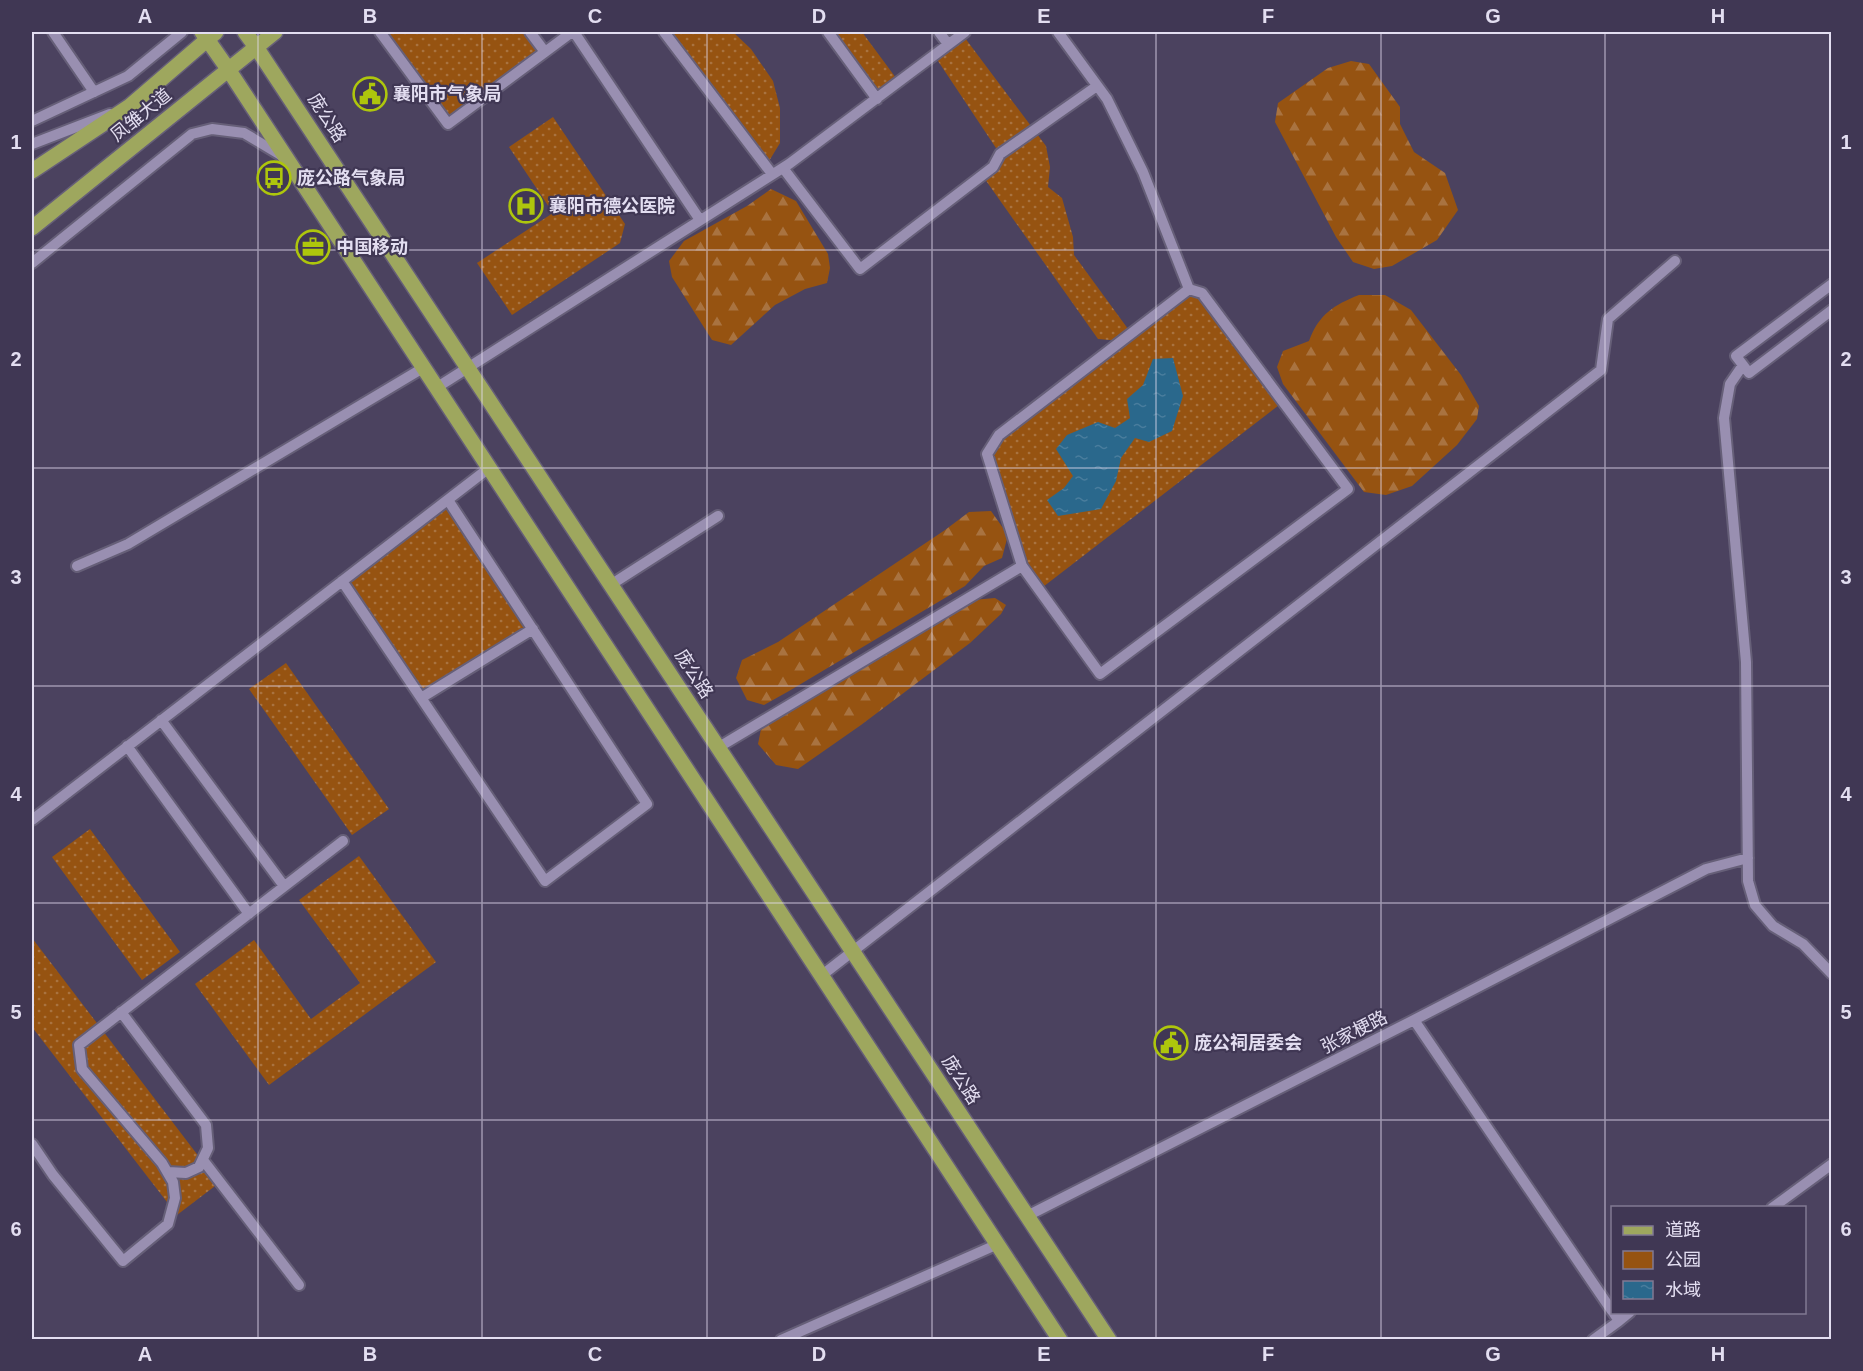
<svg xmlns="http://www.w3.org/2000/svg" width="1863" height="1371" viewBox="0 0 1863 1371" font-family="Arial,'Noto Sans SC',sans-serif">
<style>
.green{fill:url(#green-dots)}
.forest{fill:url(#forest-firs)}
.water{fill:url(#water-ripples)}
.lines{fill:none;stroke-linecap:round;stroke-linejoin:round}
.minor-casing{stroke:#665f78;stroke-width:14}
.major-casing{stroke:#665f78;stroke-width:18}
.minor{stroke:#998fb1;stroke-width:10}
.major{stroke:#9ea75e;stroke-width:15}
.grid{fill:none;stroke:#e3def1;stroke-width:1.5;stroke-opacity:0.55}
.labels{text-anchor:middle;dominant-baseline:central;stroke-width:4.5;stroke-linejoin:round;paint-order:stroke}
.poi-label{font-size:18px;font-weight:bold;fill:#e3def1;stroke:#403754;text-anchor:start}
.street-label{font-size:18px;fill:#e3def1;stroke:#403754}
.neatline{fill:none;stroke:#e3def1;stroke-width:2}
.grid-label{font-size:20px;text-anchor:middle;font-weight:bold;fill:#e3def1}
</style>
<defs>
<pattern id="green-dots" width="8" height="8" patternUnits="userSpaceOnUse" patternTransform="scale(1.5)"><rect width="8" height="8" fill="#965311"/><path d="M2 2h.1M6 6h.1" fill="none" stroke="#a97340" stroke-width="1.8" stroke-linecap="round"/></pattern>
<pattern id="forest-firs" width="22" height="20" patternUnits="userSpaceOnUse" patternTransform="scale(1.5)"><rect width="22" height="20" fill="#965311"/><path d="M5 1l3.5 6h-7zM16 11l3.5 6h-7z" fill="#a97340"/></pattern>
<pattern id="water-ripples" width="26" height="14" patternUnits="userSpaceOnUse" patternTransform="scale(1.5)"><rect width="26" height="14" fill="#2a688c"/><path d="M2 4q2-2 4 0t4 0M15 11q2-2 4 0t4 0" fill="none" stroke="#497d9d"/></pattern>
</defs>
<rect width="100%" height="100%" fill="#4b425f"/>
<path class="green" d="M380 32H530L545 52 448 124Z
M664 32H733L751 49 773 81 780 108V143L766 166Z
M828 32H862L899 82 877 99Z
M962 34 1046 146 1050 167 1048 187 1062 198 1073 237 1074 255 1131 333 1189 289 1202 293 1283 402 1039 590 1022 566 987 454 999 435 1121 341 1098 339 982 175 1000 154 934 55Z
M553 117 625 224 620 243 512 315 477 263 553 213 509 147Z
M448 500 533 629 421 698 342 581Z
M286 663 389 809 352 835 249 689Z
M90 829 180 952 142 980 52 857Z
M359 856 436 962 269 1085 195 984 254 940 311 1019 360 983 299 900Z
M32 938 219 1183 177 1215 32 1027Z"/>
<path class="forest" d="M1351 61 1369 64 1400 107V124L1414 152 1445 173 1458 210 1437 240 1392 266 1374 269 1353 262 1336 237 1275 122 1278 103 1328 68Z
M771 189 796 201 828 254 830 268 827 283 805 289 775 305 731 345 712 340 672 277 669 261 684 241 747 206Z
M1359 295H1385L1411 310 1461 375 1479 406 1477 419 1457 445 1412 486 1386 495 1364 492 1283 384 1277 367 1283 351 1309 341C1319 314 1334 305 1359 295Z
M991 511 1008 535 1002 558 984 566 965 586 789 691 764 705 747 700 736 678 742 660 778 642 945 530 969 512Z
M995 598 1006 605 1001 614 970 643 861 725 798 769 776 765 758 744 761 729 973 600Z"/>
<path class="water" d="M1173 358 1183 396 1172 431 1149 442 1135 438 1121 458 1116 481 1101 509 1058 516 1047 500 1064 488 1073 476 1056 449 1067 435 1098 422 1115 428 1130 418 1127 399 1143 385 1153 359Z"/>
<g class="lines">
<defs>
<path id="minor" d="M53 32 94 92
M380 32 448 124 572 32
M530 32 545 52
M574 32 700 220
M664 32 772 174
M828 32 877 99
M939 32 948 44
M1058 32 1107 99 1143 172 1189 289
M32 121 128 76 182 32
M32 144 110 114
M783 168 860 269 993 167 1000 154 1097 86
M32 263 192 134 212 129 244 133 284 157
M1832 284 1736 356 1749 373 1832 310
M1189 289 1202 293 1348 489 1100 674 1022 566 987 454 999 435Z
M1743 365 1730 384 1724 418 1746 662 1748 881 1755 905 1773 926 1803 944 1832 974
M436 388 789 164 965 32
M77 566 128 544 423 368
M342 581 545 881 647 804 448 500
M612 584 718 516
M421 698 533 629
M161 720 284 886
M127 746 249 914
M719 747 1022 566
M32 820 489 468
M821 976 1601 370 1608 319 1675 261
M121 1012 206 1125 208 1148 199 1167 186 1173 168 1172
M1414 1020 1706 869 1748 858
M32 1144 53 1175 123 1261 168 1224 175 1198 173 1182 162 1163 82 1069 79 1045 343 841
M203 1160 299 1285
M1772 1208 1832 1164
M1027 1216 1414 1020 1612 1311
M1619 1321 1630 1312
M781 1340 998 1244
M1593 1340 1619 1321 1613 1312"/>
<path id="major" d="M202 32 228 69 1060 1340
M245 32 256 47 1109 1340
M32 171 130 106 216 32
M32 228 275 32"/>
</defs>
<use href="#minor" class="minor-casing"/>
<use href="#major" class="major-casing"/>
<use href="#minor" class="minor"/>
<use href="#major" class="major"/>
</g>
<path class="grid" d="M258 32V1340M482 32V1340M707 32V1340M932 32V1340M1156 32V1340M1381 32V1340M1605 32V1340M32 250H1832M32 468H1832M32 686H1832M32 903H1832M32 1120H1832"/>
<defs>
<symbol id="civic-ring" viewBox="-11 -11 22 22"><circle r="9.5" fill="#403754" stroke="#aec60c" stroke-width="1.5"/><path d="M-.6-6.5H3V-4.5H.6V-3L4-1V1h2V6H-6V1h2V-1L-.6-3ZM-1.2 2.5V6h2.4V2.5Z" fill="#aec60c"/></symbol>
<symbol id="bus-ring" viewBox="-11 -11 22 22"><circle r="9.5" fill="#403754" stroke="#aec60c" stroke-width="1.5"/><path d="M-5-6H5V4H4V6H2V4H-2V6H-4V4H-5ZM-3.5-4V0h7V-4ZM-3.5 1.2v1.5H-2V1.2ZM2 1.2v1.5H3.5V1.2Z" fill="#aec60c"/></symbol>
<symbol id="hospital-ring" viewBox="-11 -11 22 22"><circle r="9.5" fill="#403754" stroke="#aec60c" stroke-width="1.5"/><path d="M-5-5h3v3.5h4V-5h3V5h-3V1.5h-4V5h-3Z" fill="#aec60c"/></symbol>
<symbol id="office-ring" viewBox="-11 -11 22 22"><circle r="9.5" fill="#403754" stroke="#aec60c" stroke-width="1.5"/><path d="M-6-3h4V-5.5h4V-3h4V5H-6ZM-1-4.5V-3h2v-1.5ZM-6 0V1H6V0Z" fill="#aec60c"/></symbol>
</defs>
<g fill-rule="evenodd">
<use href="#civic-ring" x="351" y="75" width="38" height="38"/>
<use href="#bus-ring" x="255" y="159" width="38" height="38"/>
<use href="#hospital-ring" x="507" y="187" width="38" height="38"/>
<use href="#office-ring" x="294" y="228" width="38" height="38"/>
<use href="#civic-ring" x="1152" y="1024" width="38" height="38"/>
</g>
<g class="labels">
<g class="poi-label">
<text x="393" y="94">襄阳市气象局</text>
<text x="297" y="178">庞公路气象局</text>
<text x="549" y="206">襄阳市德公医院</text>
<text x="336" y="247">中国移动</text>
<text x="1194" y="1043">庞公祠居委会</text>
</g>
<g class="street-label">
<text transform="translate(141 115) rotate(-39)">凤雏大道</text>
<text transform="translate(327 118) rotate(57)">庞公路</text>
<text transform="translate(694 674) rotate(57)">庞公路</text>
<text transform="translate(1354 1032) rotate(-27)">张家梗路</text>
<text transform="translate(961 1080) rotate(57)">庞公路</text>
</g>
</g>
<rect width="1863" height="1371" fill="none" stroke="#403754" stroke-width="66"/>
<rect x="1611" y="1206" width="195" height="108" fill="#403754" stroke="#817a93" stroke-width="1.5"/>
<rect x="1623" y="1226" width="30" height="9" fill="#9ea75e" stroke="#817a93" stroke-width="1.5"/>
<text x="1665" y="1236" font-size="18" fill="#e3def1">道路</text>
<rect x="1623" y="1251" width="30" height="18" fill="#965311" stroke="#817a93" stroke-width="1.5"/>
<text x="1665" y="1266" font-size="18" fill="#e3def1">公园</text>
<rect x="1623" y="1281" width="30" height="18" fill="url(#water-ripples)" stroke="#817a93" stroke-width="1.5"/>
<text x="1665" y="1296" font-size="18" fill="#e3def1">水域</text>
<rect x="33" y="33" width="1797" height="1305" class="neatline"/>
<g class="grid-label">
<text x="145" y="23">A</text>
<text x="370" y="23">B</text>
<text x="595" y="23">C</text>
<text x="819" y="23">D</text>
<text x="1044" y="23">E</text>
<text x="1268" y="23">F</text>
<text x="1493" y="23">G</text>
<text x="1718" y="23">H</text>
<text x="16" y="149">1</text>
<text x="1846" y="149">1</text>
<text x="16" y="366">2</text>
<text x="1846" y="366">2</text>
<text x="16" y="584">3</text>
<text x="1846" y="584">3</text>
<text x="16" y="801">4</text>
<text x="1846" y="801">4</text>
<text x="16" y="1019">5</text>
<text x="1846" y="1019">5</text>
<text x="16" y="1236">6</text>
<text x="1846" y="1236">6</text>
<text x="145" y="1361">A</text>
<text x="370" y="1361">B</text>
<text x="595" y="1361">C</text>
<text x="819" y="1361">D</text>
<text x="1044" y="1361">E</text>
<text x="1268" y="1361">F</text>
<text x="1493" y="1361">G</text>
<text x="1718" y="1361">H</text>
</g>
</svg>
